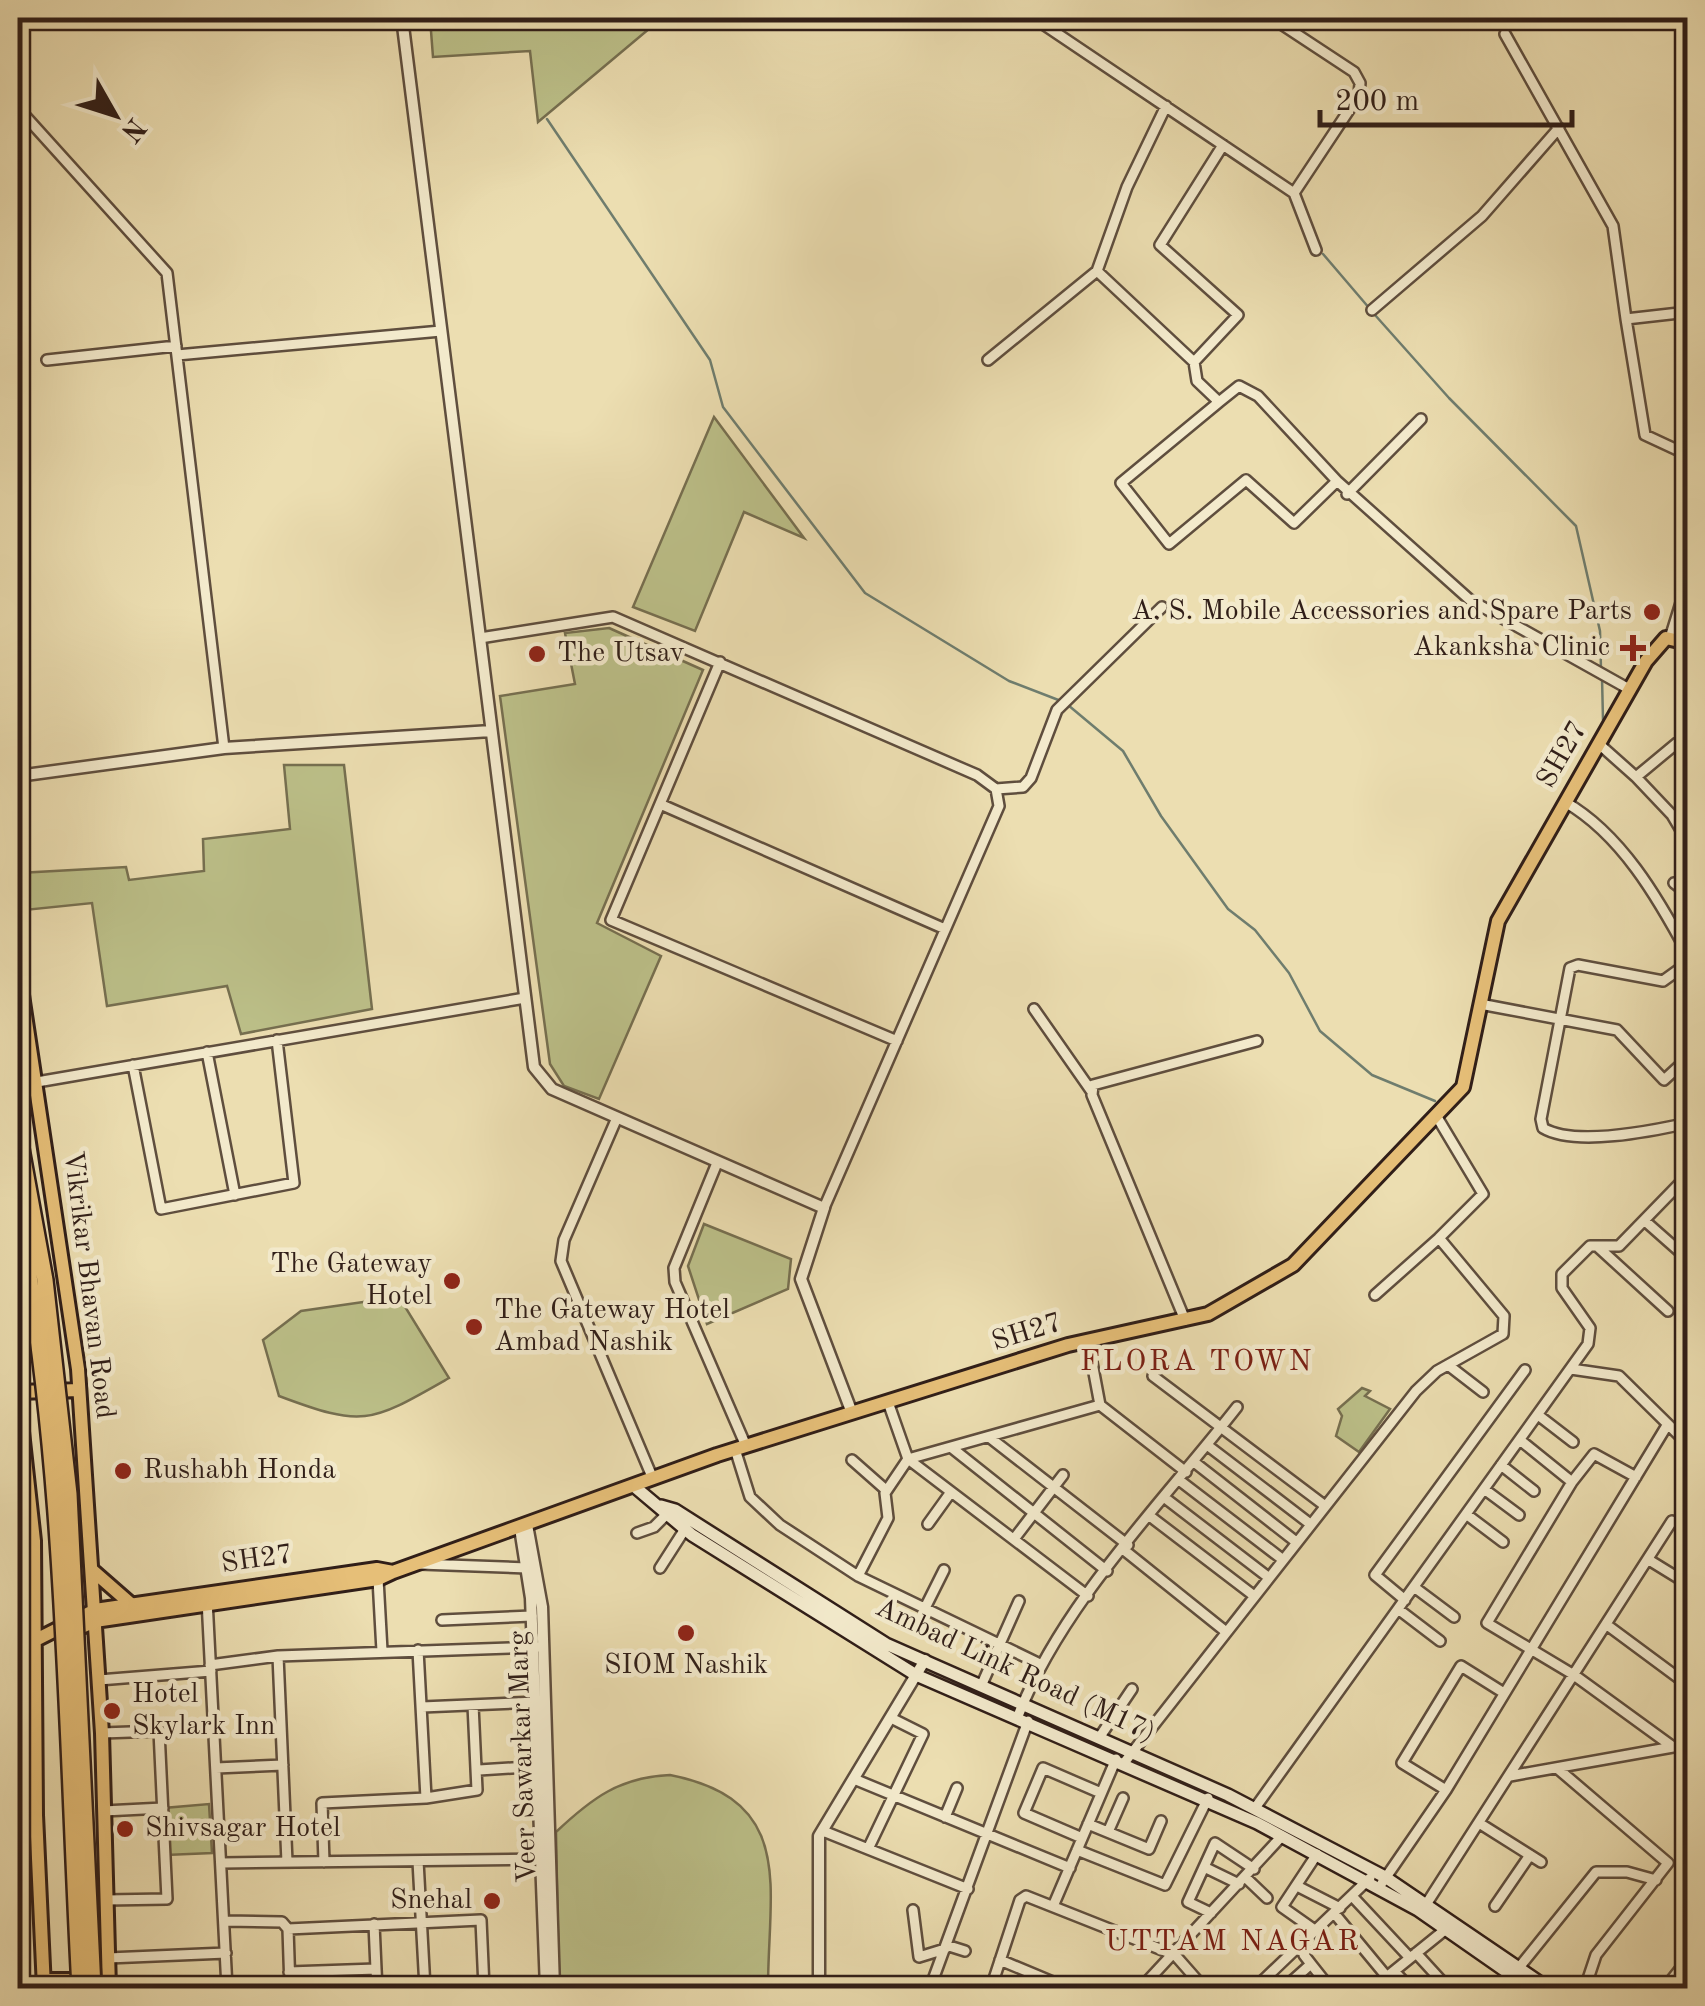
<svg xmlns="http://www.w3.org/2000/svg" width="1705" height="2006" viewBox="0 0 1705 2006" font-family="'Old Standard TT',serif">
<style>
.green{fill:#bcc089;stroke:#766f50;stroke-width:2.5}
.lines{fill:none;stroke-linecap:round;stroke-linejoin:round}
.stream{stroke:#6f7d6e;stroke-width:2.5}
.minor-casing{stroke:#5f4e3e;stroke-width:14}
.tertiary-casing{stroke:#5f4e3e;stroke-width:15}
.secondary-casing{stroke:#301e18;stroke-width:16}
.primary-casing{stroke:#301e18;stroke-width:18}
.minor{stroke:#f3eacc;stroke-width:9}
.tertiary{stroke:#f3eacc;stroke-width:10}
.secondary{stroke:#f3eacc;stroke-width:11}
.primary{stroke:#e6bf78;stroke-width:12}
.motorway-bridge-casing{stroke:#301e18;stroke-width:20;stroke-linecap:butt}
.motorway-bridge{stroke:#e6bf78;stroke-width:15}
.poi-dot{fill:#8f2418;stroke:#f3eacc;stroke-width:4}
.labels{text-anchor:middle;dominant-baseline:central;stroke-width:9;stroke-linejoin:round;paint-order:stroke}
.poi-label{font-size:28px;fill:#301e18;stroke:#f3eacc;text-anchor:start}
.street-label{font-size:28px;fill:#301e18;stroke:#f3eacc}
.neighbourhood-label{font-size:30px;letter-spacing:2.5px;fill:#7a1f14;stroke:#f3eacc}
</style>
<rect width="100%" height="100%" fill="#ecdeb1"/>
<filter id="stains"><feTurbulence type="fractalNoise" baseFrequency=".002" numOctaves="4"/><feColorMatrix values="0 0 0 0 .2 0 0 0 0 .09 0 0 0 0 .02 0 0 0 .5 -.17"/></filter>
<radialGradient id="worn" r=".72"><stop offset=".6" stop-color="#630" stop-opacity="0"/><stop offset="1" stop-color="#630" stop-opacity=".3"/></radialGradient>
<path class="green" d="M430 18H662L538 122 530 51 433 57Z
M714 417 804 538 744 512 695 631 633 607Z
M609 628 703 670 597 923 661 956 599 1099 564 1086 550 1064 500 696 575 684 565 633Z
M284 765H344L372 1009 241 1034 227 986 107 1006 92 903 25 910 19 873 126 867 129 880 204 871 203 839 290 829Z
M704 1224 791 1259 788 1289 707 1324 688 1266Z
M384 1299 404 1305 449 1378C370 1423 364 1428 279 1396L263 1340 301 1311Z
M1362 1388 1370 1391 1365 1396 1390 1409 1359 1452 1336 1436 1342 1416 1338 1409Z
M670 1775C797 1800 768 1888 768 1988H559L556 1832C592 1798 620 1777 670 1775Z
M209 1804 212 1853 166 1855 164 1808Z"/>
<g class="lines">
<path class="stream" d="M547 119 710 360 723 407 865 593 1009 681 1061 701
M1323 254 1370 309
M1375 315 1449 398 1576 526 1600 631 1601 669
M1602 677 1603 720
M1068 705 1123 751 1161 816 1228 909 1255 930 1289 973 1320 1031 1372 1075 1435 1101"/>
<defs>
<path id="minor" d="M1034 18 1294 193 1359 95 1360 83 1354 72 1272 18
M1505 34 1613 226 1626 319 1688 312
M18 108 167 273 224 748
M1223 145 1160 245 1238 315 1194 362 1197 381 1219 402 1121 483 1169 544 1246 480 1294 523 1337 481 1470 600 1629 689
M1294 193 1316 250
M1097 271 1194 362
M1372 310 1482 216 1559 128
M1626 319 1645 435 1688 455
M177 355 441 331
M47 360 176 346
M988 360 1097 271 1127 187 1166 106
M1219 402 1239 386 1258 396 1337 481
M1347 494 1421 419
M480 638 613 617 977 775 996 789 999 806 824 1208
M1670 638 1688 580
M720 662 611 920 897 1041
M1599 744 1636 777
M1688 749 1677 743 1636 777 1672 815 1688 842
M996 789 1023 787 1031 778 1057 710 1162 607
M1565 802C1621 834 1658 898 1688 954
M660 804 945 929
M1674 883 1688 894
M1688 963 1663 981 1578 965 1570 968 1541 1119 1543 1128C1575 1147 1652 1131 1688 1123
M1480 1004 1617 1030 1664 1080 1688 1058
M1034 1009 1092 1092
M207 1052 235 1195
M133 1065 161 1209 294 1183 277 1040
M37 1082 525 998
M616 1120 564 1240 561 1261 653 1479
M717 1163 674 1268 675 1282 746 1446
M1645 1221 1688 1259
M1598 1247 1668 1311
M1375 1295 1439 1238
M1185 1320 1092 1095 1093 1085 1257 1041
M1088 1341 1100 1405 908 1459 1088 1596
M1448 1365 1483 1392
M1571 1369 1619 1376 1688 1444
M1153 1376 1324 1505
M1100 1405 1186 1472
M1538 1415 1573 1442
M989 1437 1128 1545
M1520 1440 1572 1482
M1207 1445 1309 1523
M952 1448 1107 1571
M735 1449 750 1497 780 1525 858 1576 1040 1664
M852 1460 886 1490
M1194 1462 1295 1541
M1501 1465 1534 1491
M1179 1480 1282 1559
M1484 1489 1519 1515
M1165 1498 1268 1577
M1466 1514 1503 1542
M1151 1517 1253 1595
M928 1524 951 1492
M637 1533 654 1527 667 1514
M1014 1539 1063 1475
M1124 1550 1225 1631
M1649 1560 1688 1584
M420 1564 527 1568
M660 1568 685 1529
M858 1576 888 1518 885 1493 908 1459 888 1402
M378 1579 382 1651
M1414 1587 1454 1617
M207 1600 227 1988
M1405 1600 1375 1575 1525 1370
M1398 1609 1440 1641
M924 1610 944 1570
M442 1620 532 1616
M1607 1625 1688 1685
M418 1650 426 1798
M210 1665 278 1656
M99 1680 211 1671
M982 1684 1019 1601
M422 1707 537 1702
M1018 1716C1062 1603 1162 1503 1237 1407
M102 1733 159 1731 167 1899 106 1900
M1099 1738 1132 1689
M1673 1747 1688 1744
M1124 1763 1416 1391 1437 1371 1503 1334 1504 1316 1439 1238 1483 1194 1437 1117
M216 1768 283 1765
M1557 1768 1668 1863 1596 1955 1585 1988
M479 1770 544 1766
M1510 1776 1673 1747 1574 1675 1487 1623 1572 1482 1594 1454 1636 1477
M854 1779 1070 1868
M1446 1790 1402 1763 1461 1666 1504 1693
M1255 1808 1588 1344 1590 1328 1562 1288V1274L1590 1246H1619L1688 1175
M104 1811 163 1808
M945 1817 957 1788
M1479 1823 1541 1862
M1088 1824 1149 1849 1161 1821
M18 1826 36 1815
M823 1831 968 1889
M1108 1832 1123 1798
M1082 1838 1024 1813 1043 1768 1101 1793
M868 1849 923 1734 891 1718
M1077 1850 1165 1885 1208 1798
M418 1861 425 1988
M287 1862 278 1656 539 1647
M324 1862 322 1803 426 1798 477 1790 473 1705
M222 1863 547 1859
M1204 1867 1239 1884
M1245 1877 1267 1898
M1382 1883 1446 1790 1666 1427
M1297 1886 1340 1908
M1352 1896 1410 1958
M1427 1903 1672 1521
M1054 1904 1116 1759
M1495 1906 1530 1855
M913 1910 919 1957 945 1949
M1211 1913 1188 1902 1215 1843 1254 1869
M1334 1913 1387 1977
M225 1921 282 1922 288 1929
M374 1924 376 1969
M1316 1931 1282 1907 1317 1854
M946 1945 965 1951
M1416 1953 1448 1988
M108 1958 226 1953
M1000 1960 1067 1988
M1311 1964 1330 1988
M1517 1970 1596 1872H1627L1656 1880
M1394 1971 1410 1988
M289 1972 376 1969 377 1988
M290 1988 288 1929 481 1920 484 1988
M930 1988 1028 1721
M991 1988 1020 1900 1026 1896 1175 1955 1204 1988
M1141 1988 1282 1836
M1255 1988 1370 1878
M1299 1988 1292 1981 1311 1964 1304 1955V1941
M1373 1988 1446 1929
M1665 1988 1688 1959"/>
<path id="tertiary" d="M402 18 534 1067 552 1089 824 1208 801 1279 852 1413
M18 776 224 748 491 731
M527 1525 542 1607 554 1988
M520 1528 531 1598 546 1988
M819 1988V1836L925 1660"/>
<path id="secondary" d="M635 1487 692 1535 916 1675 1257 1823 1418 1910 1530 1988
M661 1506 675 1510 886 1644 1228 1795 1385 1877 1548 1988"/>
<path id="primary" d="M18 968 78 1369 102 1733 109 1988
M18 1392 79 1390
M18 1395 34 1541 36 1815 44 1988
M92 1570 132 1605
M68 1633 95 1621 378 1579 393 1572
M18 1649 95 1610 377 1569 393 1572 717 1455 1068 1345 1208 1314 1293 1265 1463 1087 1498 921 1646 661 1666 638 1688 643
M18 1674 34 1685
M44 1980H86"/>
</defs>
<use href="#minor" class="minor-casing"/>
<use href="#tertiary" class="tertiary-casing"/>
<use href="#secondary" class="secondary-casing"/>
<use href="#primary" class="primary-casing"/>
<use href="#minor" class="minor"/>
<use href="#tertiary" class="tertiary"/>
<use href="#secondary" class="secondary"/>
<use href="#primary" class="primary"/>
<defs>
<path id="motorway-bridge" d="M18 1132 45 1280 69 1494 93 1988
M18 1212C66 1466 66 1730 80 1988"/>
</defs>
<use href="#motorway-bridge" class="motorway-bridge-casing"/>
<use href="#motorway-bridge" class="motorway-bridge"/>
</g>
<g class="poi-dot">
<circle cx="1652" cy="612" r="10"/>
<path d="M1628 633h10v10h10v10h-10v10h-10v-10h-10v-10h10z"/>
<circle cx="537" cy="654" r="10"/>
<circle cx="452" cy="1281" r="10"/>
<circle cx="474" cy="1327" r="10"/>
<circle cx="123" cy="1471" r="10"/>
<circle cx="686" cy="1633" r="10"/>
<circle cx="112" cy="1711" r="10"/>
<circle cx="125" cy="1829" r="10"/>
<circle cx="492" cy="1901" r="10"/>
</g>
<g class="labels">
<g class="poi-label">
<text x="1632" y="612" text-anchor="end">A. S. Mobile Accessories and Spare Parts</text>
<text x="1610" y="648" text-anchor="end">Akanksha Clinic</text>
<text x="557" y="654">The Utsav</text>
<text x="432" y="1265" text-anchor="end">The Gateway<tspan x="432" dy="32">Hotel</tspan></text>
<text x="494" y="1311">The Gateway Hotel<tspan x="494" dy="32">Ambad Nashik</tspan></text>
<text x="143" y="1471">Rushabh Honda</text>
<text x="686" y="1666" text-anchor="middle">SIOM Nashik</text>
<text x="132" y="1695">Hotel<tspan x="132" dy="32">Skylark Inn</tspan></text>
<text x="145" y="1829">Shivsagar Hotel</text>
<text x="472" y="1901" text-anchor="end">Snehal</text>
</g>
<g class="street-label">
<text transform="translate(1563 755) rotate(-60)">SH27</text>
<text transform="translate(88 1285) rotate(83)">Vikrikar Bhavan Road</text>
<text transform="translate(1027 1333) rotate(-17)">SH27</text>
<text transform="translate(257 1560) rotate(-8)">SH27</text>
<text transform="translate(1015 1671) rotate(25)">Ambad Link Road (M17)</text>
<text transform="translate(524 1757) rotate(-92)">Veer Sawarkar Marg</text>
</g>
<g class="neighbourhood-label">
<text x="1197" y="1362">FLORA TOWN</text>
<text x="1233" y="1942">UTTAM NAGAR</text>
</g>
</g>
<rect width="1705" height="2006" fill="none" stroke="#ecdeb1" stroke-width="60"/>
<rect x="20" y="20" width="1665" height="1966" fill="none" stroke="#301e18" stroke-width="5"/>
<rect x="30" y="30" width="1645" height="1946" fill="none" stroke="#301e18" stroke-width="2.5"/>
<g transform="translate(115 115) rotate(129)" stroke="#f3eacc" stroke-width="8" paint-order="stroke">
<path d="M0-8L18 38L0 25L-18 38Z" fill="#301e18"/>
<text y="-15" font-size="28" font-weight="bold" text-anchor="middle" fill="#301e18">N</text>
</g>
<path d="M1320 110v15h252v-15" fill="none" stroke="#301e18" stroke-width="5"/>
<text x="1335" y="110" font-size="30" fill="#301e18" stroke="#f3eacc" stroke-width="8" paint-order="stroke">200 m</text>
<rect width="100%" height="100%" filter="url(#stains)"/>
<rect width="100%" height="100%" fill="url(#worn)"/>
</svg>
